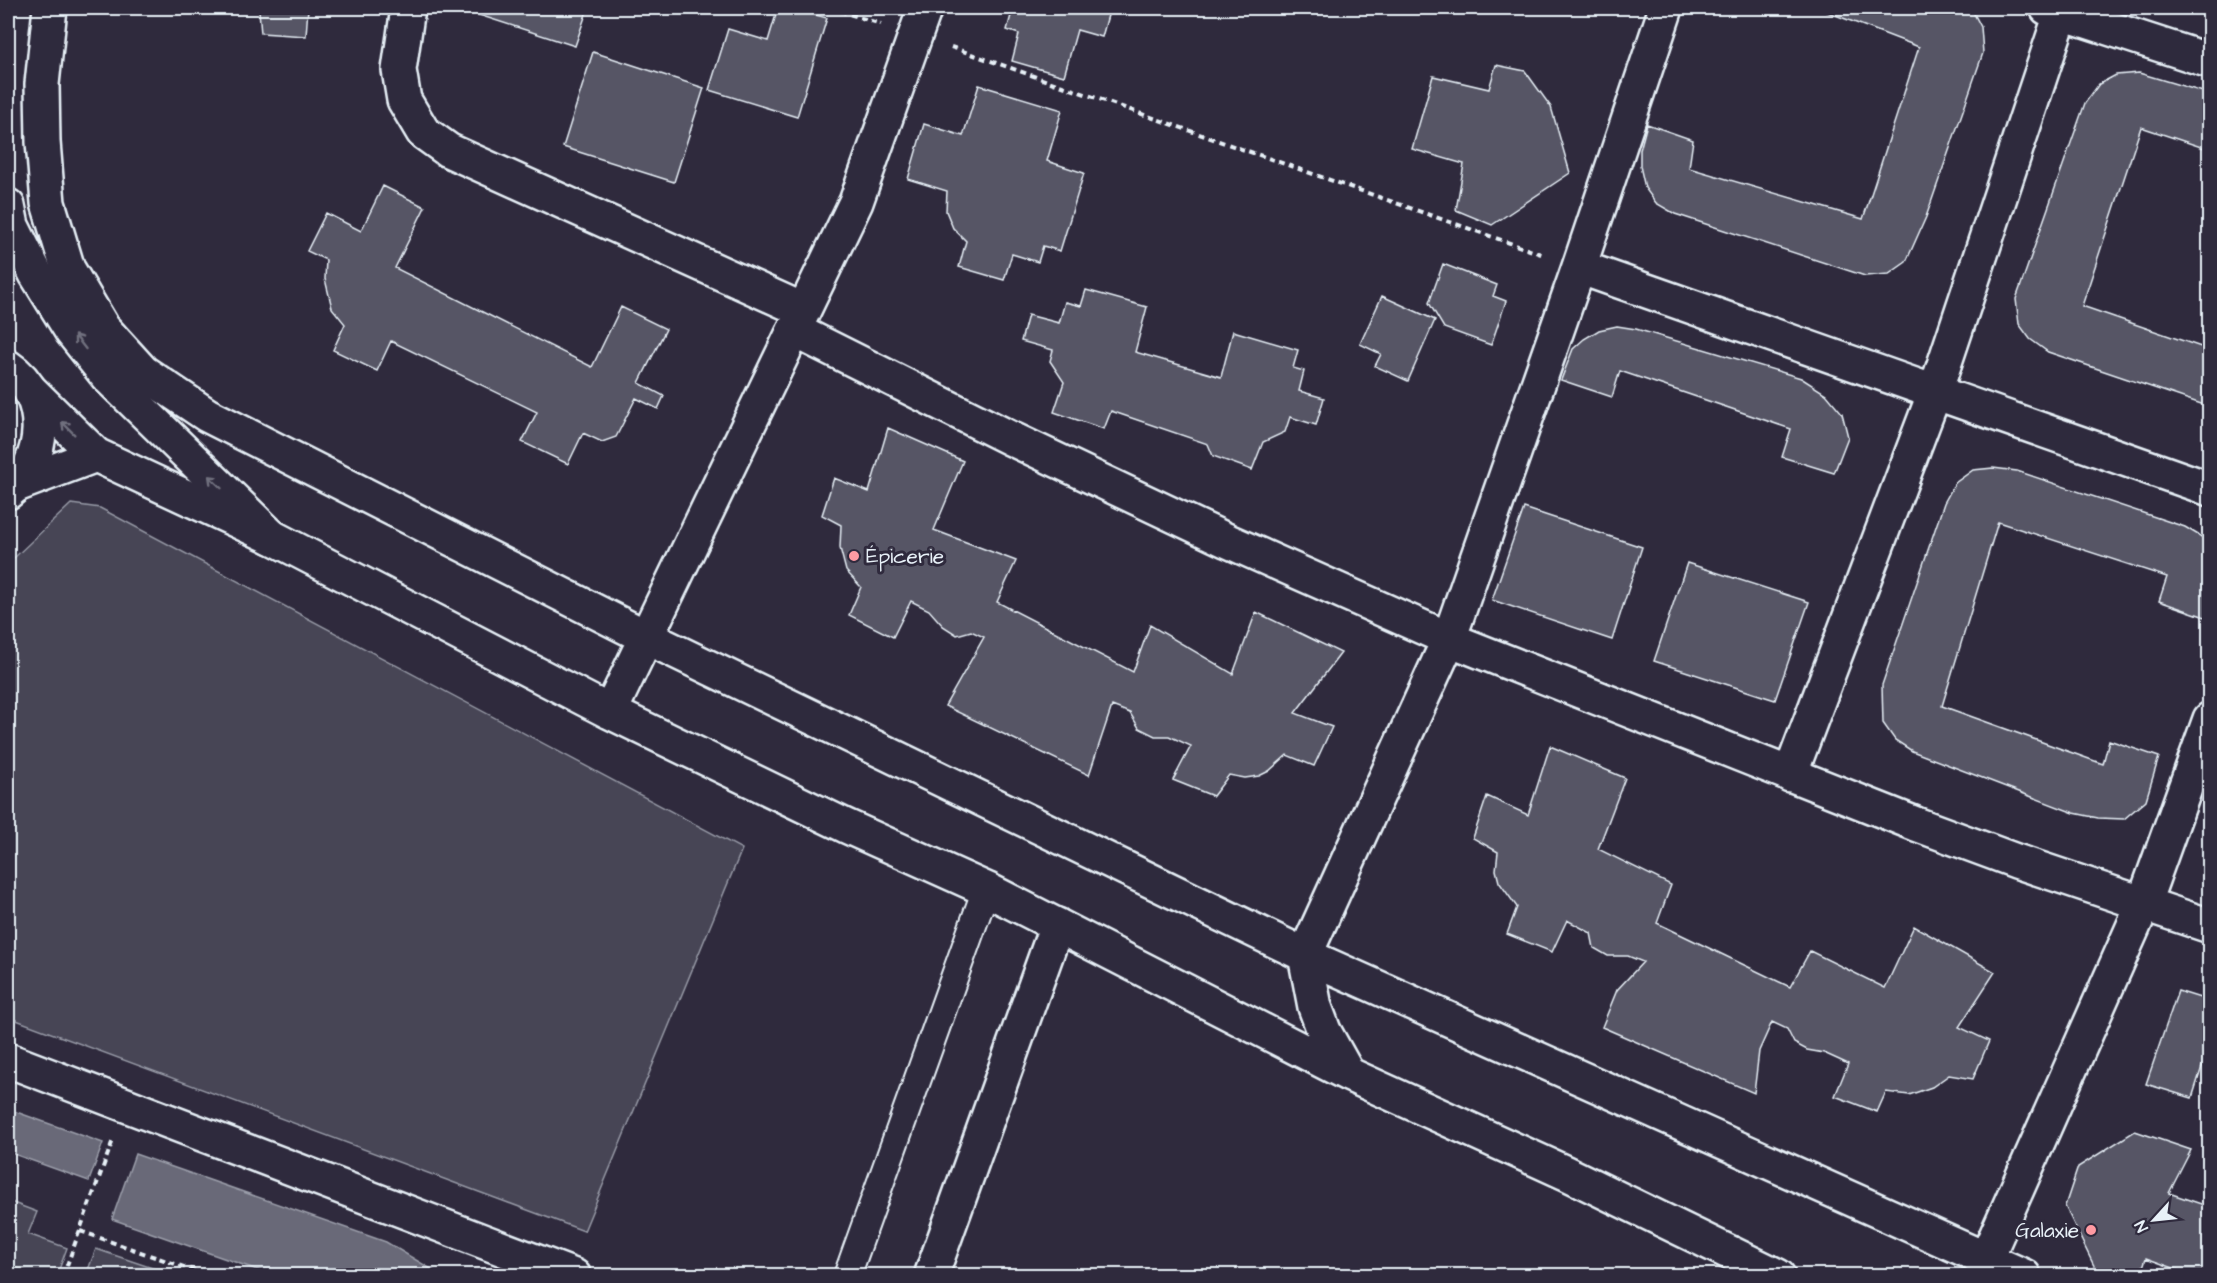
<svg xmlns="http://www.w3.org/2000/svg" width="2217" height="1283" viewBox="0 0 2217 1283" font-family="'Architects Daughter',sans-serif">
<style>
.green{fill:#464455;stroke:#979aa6;stroke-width:1.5}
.water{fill:#696978;stroke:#9c9fab;stroke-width:1.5}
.building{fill:#575565;stroke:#e8f1f8;stroke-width:1.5}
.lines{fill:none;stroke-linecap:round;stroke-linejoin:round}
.pedestrian-casing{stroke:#e8f1f8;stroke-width:30}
.minor-casing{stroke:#e8f1f8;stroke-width:38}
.tertiary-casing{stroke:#e8f1f8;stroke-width:38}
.primary-casing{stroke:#e8f1f8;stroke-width:38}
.path{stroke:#e8f1f8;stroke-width:4;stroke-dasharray:6 4.5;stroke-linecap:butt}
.pedestrian{stroke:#2f2a3d;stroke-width:26}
.minor{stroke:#2f2a3d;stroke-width:33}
.tertiary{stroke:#2f2a3d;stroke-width:33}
.primary{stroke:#2f2a3d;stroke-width:33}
.oneway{stroke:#70707e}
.poi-dot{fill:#ff9aa2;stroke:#2f2a3d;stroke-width:2}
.labels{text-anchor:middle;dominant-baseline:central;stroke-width:6;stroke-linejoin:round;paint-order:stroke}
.poi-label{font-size:21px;fill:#e8f1f8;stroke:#2f2a3d;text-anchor:start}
</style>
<rect width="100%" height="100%" fill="#2f2a3d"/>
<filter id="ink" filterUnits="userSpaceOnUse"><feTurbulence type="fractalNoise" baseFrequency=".0167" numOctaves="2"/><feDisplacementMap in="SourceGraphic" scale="12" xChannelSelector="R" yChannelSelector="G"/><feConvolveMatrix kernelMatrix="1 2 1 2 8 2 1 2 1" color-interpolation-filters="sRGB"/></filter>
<g filter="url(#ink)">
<path class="green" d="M71 504 100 508 742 849 584 1231 8 1017V561L14 558Z
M8 1201 37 1212 28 1234 67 1248 57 1275H37L8 1265Z
M96 1249 173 1275H86Z"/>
<path class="water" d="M8 1109 103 1143 89 1181 8 1152Z
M135 1154 386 1242 441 1275H272L112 1219Z"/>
<path class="building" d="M252 8H308L306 36 261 33 259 11Z
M478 8H588L575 46 476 14Z
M778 8H791L827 18 797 117 709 90 728 29 768 41Z
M1013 8H1110L1102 37 1077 30 1064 76 1012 61 1019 34 1007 30Z
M1817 8H1971L1981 27 1983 53 1926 217 1906 262 1889 274 1865 276 1675 214 1656 203 1645 188 1640 166V150L1647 124 1693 140 1689 168 1863 219 1919 47Z
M593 52 704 88 674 182 563 147Z
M1496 65 1525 71 1551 107 1570 173 1492 225 1456 210 1464 164 1412 149 1433 76 1489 89Z
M2139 73 2210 94V150L2141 127 2082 306 2210 350V407L2048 352 2030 339 2019 324 2016 299 2085 103 2099 84 2116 75Z
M979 85 1062 110 1047 161 1084 173 1060 251 1043 246 1038 262 1012 254 1004 280 959 267 966 241 953 228 946 211 947 191 908 179 924 124 963 136Z
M383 186 425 207 395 268 592 367 621 307 666 329 639 383 664 396 658 409 636 398 616 437 602 442 583 433 568 464 522 442 537 412 391 341 377 371 333 350 345 324 332 308 325 279 326 260 307 251 326 213 361 231Z
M1443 264 1497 285 1493 296 1506 301 1491 345 1444 328 1429 303Z
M1086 290 1147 307 1135 352 1221 377 1233 331 1298 350 1293 368 1304 371 1299 391 1324 398 1316 425 1290 417 1285 432 1263 442 1252 470 1213 456 1208 444 1111 411 1104 429 1054 412 1064 382 1050 361 1053 350 1021 341 1028 315 1059 323 1065 302 1081 306Z
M1382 296 1435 320 1408 381 1375 366 1381 354 1360 344Z
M1617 326 1636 329 1801 378 1826 394 1842 413 1848 437 1834 473 1782 457 1791 429 1620 371 1612 397 1561 380 1573 349 1584 339 1599 330Z
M888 428 963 461 934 530 1016 561 997 602 1133 672 1150 625 1233 674 1256 612 1341 653 1295 713 1332 727 1314 766 1287 755 1269 771 1259 776 1245 778 1229 775 1213 796 1173 780 1191 746 1169 736H1155L1139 728 1130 713 1112 706 1089 775 945 706 984 637 971 631 957 635 943 626 929 610 911 601 893 637 849 615 861 587 846 571 840 548 841 525 822 515 834 478 869 492Z
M1993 468 2017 471 2185 527 2210 542V614L2208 618 2159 601 2167 577 1998 522 1942 706 2103 764 2109 740 2159 757 2146 800 2124 819 2098 818 2074 813 1912 751 1895 740 1883 723 1882 685 1944 503 1955 483 1973 470Z
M1524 508 1642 547 1612 640 1492 600Z
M1687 563 1809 602 1775 700 1654 661Z
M1550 746 1625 778 1598 849 1671 885 1657 923 1790 987 1810 951 1885 988 1914 926 1995 972 1959 1027 1989 1041 1973 1079 1949 1075 1932 1087 1909 1095 1886 1092 1877 1112 1835 1096 1848 1064 1824 1053 1807 1050 1794 1043 1787 1029 1772 1022 1759 1051 1754 1093 1602 1027 1617 990 1643 962 1628 956H1608L1594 948 1591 933 1567 920 1552 952 1507 934 1517 907 1499 882 1496 870 1498 852 1473 838 1487 796 1528 815Z
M2178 991 2210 1001V1042L2192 1098 2146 1084Z
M2135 1131 2191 1150 2169 1193 2210 1207V1276H2195L2146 1258 2140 1276H2103L2098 1274 2065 1206 2078 1167Z"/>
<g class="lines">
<defs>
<path id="pedestrian" d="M847 1276 986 889"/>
<path id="minor" d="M50 8 42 84 43 142 48 203 68 269 103 328 143 372 207 415 646 637 1305 955 1449 639 1579 267 1666 8
M408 8 399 70 404 100 423 132 448 150 803 310
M2047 8 2210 61
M1579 267 2210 489
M794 330 1010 438 1228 541 1449 639 1916 824 2016 861 2210 926
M96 455 272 537 610 712 846 826 986 889 1348 1074 1566 1173 1778 1276
M19 484 96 455 30 390
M610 712 856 202 925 8
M1790 775 1935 392 2063 8
M1305 955 2024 1276
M1305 955 1315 1007 1324 1031 1348 1074
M1986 1259 2143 905 2210 719
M931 1276 1057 925"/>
<path id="tertiary" d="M8 206 12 226 36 274 72 332 107 376 272 537
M8 367C52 396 47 463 8 492"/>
<path id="primary" d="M8 1060 574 1276"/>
</defs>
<use href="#pedestrian" class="pedestrian-casing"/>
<use href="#minor" class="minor-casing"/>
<use href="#tertiary" class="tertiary-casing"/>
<use href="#primary" class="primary-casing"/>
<path class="path" d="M830 8 881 24
M951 47 1544 255
M80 1231 210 1276
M63 1276 113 1140"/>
<use href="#pedestrian" class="pedestrian"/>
<use href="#minor" class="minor"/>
<use href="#tertiary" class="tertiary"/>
<use href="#primary" class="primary"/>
</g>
<defs><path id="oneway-shaft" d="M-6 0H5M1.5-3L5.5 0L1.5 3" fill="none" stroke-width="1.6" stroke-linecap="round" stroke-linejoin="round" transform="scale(1.5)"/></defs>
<g class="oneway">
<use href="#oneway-shaft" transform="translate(80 342) rotate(-128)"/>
<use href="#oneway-shaft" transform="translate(68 428) rotate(-135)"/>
<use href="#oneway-shaft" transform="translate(215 482) rotate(-136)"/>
</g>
</g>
<g class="poi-dot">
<circle cx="854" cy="556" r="6"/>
<circle cx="2091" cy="1230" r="6"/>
</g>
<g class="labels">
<g class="poi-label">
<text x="866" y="556">Épicerie</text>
<text x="2079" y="1230" text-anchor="end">Galaxie</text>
</g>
</g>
<rect width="2217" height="1283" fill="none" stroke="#2f2a3d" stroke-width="30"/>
<rect x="15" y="15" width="2187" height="1253" fill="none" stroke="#e8f1f8" stroke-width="2" filter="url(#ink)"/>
<g transform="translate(2154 1220) rotate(243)" stroke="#2f2a3d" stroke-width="4.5" paint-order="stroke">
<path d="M0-4.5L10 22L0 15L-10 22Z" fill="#e8f1f8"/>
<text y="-9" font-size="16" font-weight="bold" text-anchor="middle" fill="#e8f1f8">N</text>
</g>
</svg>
